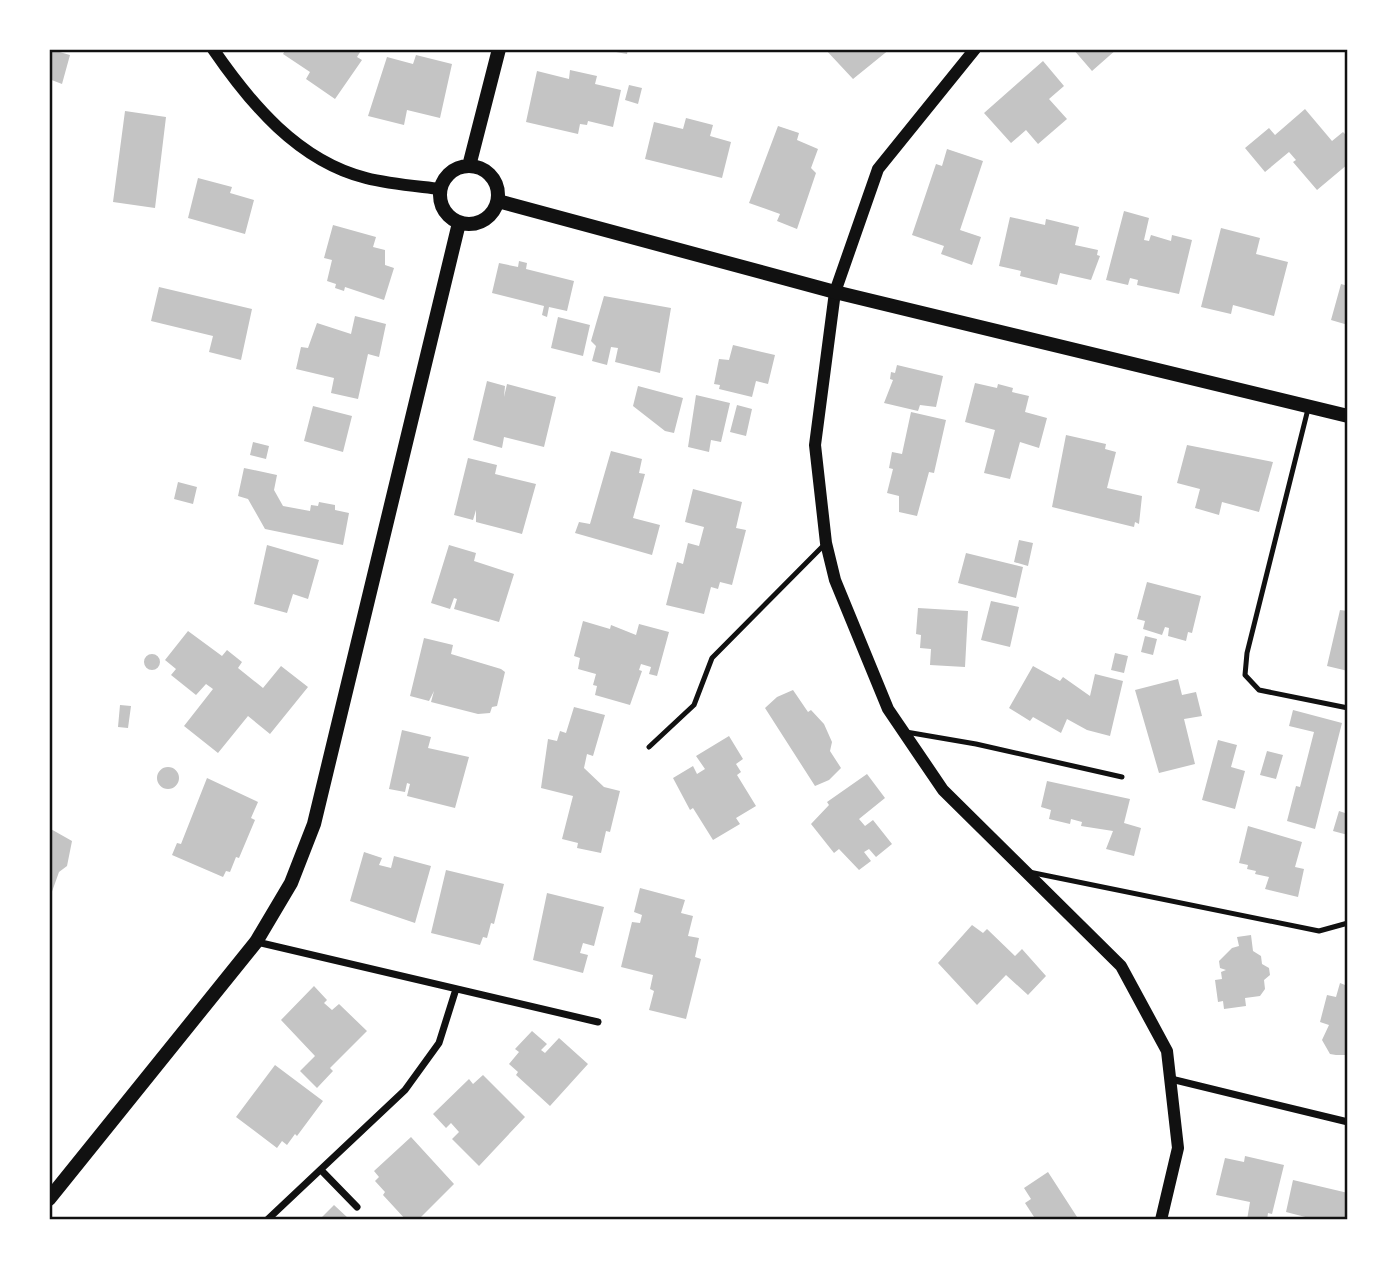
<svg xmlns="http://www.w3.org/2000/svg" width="1397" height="1269" viewBox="0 0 1397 1269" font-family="Ubuntu,sans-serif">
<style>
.building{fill:#c4c4c4}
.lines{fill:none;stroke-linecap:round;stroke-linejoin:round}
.service{stroke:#111;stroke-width:5}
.minor{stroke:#111;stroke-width:7}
.tertiary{stroke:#111;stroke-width:12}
.secondary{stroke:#111;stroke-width:14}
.neatline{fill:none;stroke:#111;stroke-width:2.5}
</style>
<rect width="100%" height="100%" fill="#fff"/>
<path class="building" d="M49 49 70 55 62 84 49 79Z
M286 49H362L357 57 362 60 335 99 306 79 310 72 283 54Z
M609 49H628L627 54 605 50Z
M825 49H890L853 79Z
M1073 49H1117L1092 71Z
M416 55 452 64 440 118 407 110 404 125 368 116 387 57 413 64Z
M1043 61 1064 86 1049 99 1067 119 1038 144 1026 130 1011 143 984 113Z
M570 70 597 76 595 84 621 90 613 127 588 121 587 125 580 124 578 134 526 122 537 71 569 79Z
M629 85 642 88 638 104 625 100Z
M1305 109 1332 141 1343 132 1348 137V164L1317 190 1293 162 1296 160 1289 152 1265 172 1245 148 1269 128 1275 135Z
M125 111 166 117 155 208 113 202Z
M686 118 713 125 710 136 731 142 722 178 645 159 654 122 683 129Z
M778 126 799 133 797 140 818 149 811 168 816 173 797 229 777 221 780 214 749 203Z
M947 149 983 161 960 230 981 237 972 265 941 254 944 246 912 235 936 164 942 166Z
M198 178 232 187 230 193 254 200 245 234 188 218Z
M1124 211 1149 218 1144 240 1149 241 1151 235 1171 241 1172 235 1192 240 1179 294 1137 285 1138 280 1130 278 1128 285 1106 280Z
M1010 217 1045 225 1046 219 1079 227 1075 245 1098 250 1097 255 1100 256 1091 280 1060 273 1057 285 1020 276 1021 271 999 266Z
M333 225 376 237 373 247 385 250V265L394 268 384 300 345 287 344 291 335 288 336 284 327 281 332 260 324 258Z
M1221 228 1260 238 1256 254 1288 262 1274 316 1233 305 1231 314 1201 307Z
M519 261 527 263 526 269 574 281 567 311 549 307 547 317 542 315 544 306 492 293 499 263 518 267Z
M1341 284 1348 286V325L1331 320Z
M159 287 252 309 241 360 209 352 213 336 151 321Z
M604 296 671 308 660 373 615 362 618 348 611 347 607 365 592 361 596 346 591 341Z
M355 316 386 324 379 357 368 354 358 399 331 393 334 378 296 369 301 347 308 348 317 323 351 334Z
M558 317 590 325 583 356 551 348Z
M733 345 775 355 768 384 756 381 752 397 719 389 720 385 714 384 719 359 729 360Z
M897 365 943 376 936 407 920 405 918 411 884 403 893 380 890 379 891 372 895 373Z
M487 381 505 386 504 397 507 384 556 397 544 447 504 437 502 448 473 440Z
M975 383 997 388 998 384 1013 388 1012 392 1029 396 1025 412 1047 418 1039 448 1020 442 1010 479 984 473 995 430 965 422Z
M638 386 683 398 674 433 665 431 633 406Z
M696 395 730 403 721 442 711 440 709 452 688 447Z
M737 405 752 409 746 436 730 432Z
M313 406 352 416 343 452 304 441Z
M911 412 946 420 934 473 929 472 917 516 899 512V496L887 493 893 469 889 468 892 452 902 454Z
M1066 435 1106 444 1105 449 1116 452 1107 488 1142 496 1139 524 1135 522 1134 527 1052 507Z
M253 442 269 446 266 459 250 455Z
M1187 445 1273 462 1259 512 1222 502 1219 515 1195 508 1200 489 1177 483Z
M611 451 642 459 639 473 645 474 633 518 660 525 652 555 575 533 579 522 590 524Z
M468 458 497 465 495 474 536 484 522 534 476 522V510L473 520 454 515Z
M244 468 277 475 274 490 283 506 310 511 311 505 318 506 319 502 335 505V510L349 513 343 545 265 529 248 499 238 496Z
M178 482 197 487 193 504 174 499Z
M693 489 742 502 736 528 746 530 732 585 720 582 718 589 711 587 704 614 666 605 677 562 683 564 688 543 699 546 704 527 685 522Z
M1019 540 1033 543 1028 566 1014 562Z
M267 545 319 560 308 599 293 594 287 613 254 604Z
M449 545 476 553 474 561 514 574 499 622 454 609 457 599 454 598 450 609 431 603Z
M966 553 1023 567 1016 598 958 583Z
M1147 582 1201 596 1192 633 1188 632 1186 641 1168 636 1169 628 1165 627 1162 635 1143 629 1145 621 1137 619Z
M991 601 1019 607 1010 647 981 640Z
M918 608 968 611 965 667 930 665 931 649 920 648 921 635 916 634Z
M1340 610 1348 611V671L1327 666Z
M583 621 610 629 611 625 636 635 639 624 669 632 657 676 649 674 651 667 641 664 639 670 642 671 630 705 595 695 597 686 593 685 596 674 578 669 580 658 574 656Z
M188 631 222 656 227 650 242 662 238 668 263 688 281 666 308 687 270 734 248 716 218 753 184 726 213 689 206 684 196 695 171 675 176 669 165 660Z
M1145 636 1157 639 1153 655 1141 652Z
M424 638 453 645 451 654 501 669 505 672 497 706 492 707 490 713 478 714 431 702 434 691 429 701 410 696Z
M1115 653 1128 656 1124 673 1111 670Z
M144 662a8 8 0 1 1 16 0a8 8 0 1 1-16 0Z
M1033 666 1060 681 1063 677 1090 696 1095 674 1123 681 1110 736 1087 730 1067 719 1061 733 1033 717 1030 721 1009 708Z
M1178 679 1182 695 1196 692 1202 716 1184 719 1195 764 1159 773 1135 690Z
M793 690 808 712 811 710 824 724 832 742 830 751 841 768 829 780 815 786 765 708 777 697Z
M120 705 131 706 128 728 118 727Z
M574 707 605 715 593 756 587 754 584 768 604 787 620 791 610 832 606 831 601 853 577 848 578 843 562 839 573 796 541 788 548 739 557 741 560 731 566 733Z
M1293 710 1342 723 1315 829 1287 821 1296 786 1300 787 1314 732 1289 726Z
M402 730 431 737 428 748 469 757 455 808 407 796 410 784 407 783 405 792 389 789Z
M729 736 743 759 736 764 741 772 737 775 756 806 736 818 740 824 713 840 693 808 690 810 673 778 693 766 697 774 705 769 696 756Z
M1218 740 1237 745 1231 767 1245 771 1235 809 1202 800Z
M1267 751 1283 755 1276 779 1260 775Z
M157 778a11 11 0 1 1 22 0a11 11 0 1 1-22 0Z
M867 774 885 798 859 819 865 826 873 820 892 844 876 857 869 849 864 852 871 861 859 870 839 849 834 853 811 824 829 805 827 802Z
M207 778 258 802 251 818 255 820 239 858 236 857 230 872 226 871 223 877 172 855 177 843 181 844Z
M1047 781 1130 799 1124 823 1141 828 1134 856 1106 849 1113 831 1081 826 1082 822 1071 819 1070 824 1049 819 1051 810 1041 807Z
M1339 811 1348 814V835L1333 831Z
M1248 826 1302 842 1295 867 1304 869 1298 897 1265 889 1269 877 1255 874 1256 871 1247 869 1248 865 1239 863Z
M49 828 72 841 67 866 59 872 49 900Z
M364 852 382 858 379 865 391 868 394 856 431 866 415 923 350 901Z
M446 870 504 884 494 924 491 923 487 938 483 937 480 945 431 933Z
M640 888 685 900 681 913 693 916 688 936 699 938 695 957 701 959 686 1019 649 1010 654 991 650 989 653 975 621 967 632 922 640 923 642 915 634 912Z
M547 893 604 907 594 946 583 943 580 953 588 955 583 973 533 960Z
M972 925 983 933 987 929 1015 956 1022 949 1046 976 1028 995 1006 975 977 1005 938 963Z
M1251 935 1253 951 1261 956 1262 964 1269 968 1270 975 1264 980 1265 989 1260 996 1245 998 1246 1006 1224 1009 1223 1001 1218 1002 1215 980 1222 979 1221 972 1226 970 1220 968 1219 961 1232 948 1239 946 1237 937Z
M1347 977 1348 1055H1336L1330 1054 1322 1040 1329 1025 1320 1022 1327 995 1336 997 1340 983 1345 985Z
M314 986 327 1000 324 1003 332 1010 339 1004 367 1031 330 1068 333 1071 317 1088 300 1071 315 1056 281 1020Z
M532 1031 547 1044 541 1050 545 1053 559 1038 588 1064 550 1106 516 1075 518 1072 509 1064 519 1052 515 1049Z
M275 1065 323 1101 297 1136 295 1134 287 1145 282 1141 277 1148 236 1117Z
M483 1075 525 1117 479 1166 452 1139 459 1132 451 1123 446 1128 433 1114 469 1079 473 1084Z
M411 1137 454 1184 418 1220H406L383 1195 385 1192 375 1181 379 1177 374 1171Z
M1245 1156 1284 1165 1272 1214 1268 1213 1267 1220H1247L1250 1202 1216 1195 1225 1158 1244 1162Z
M1048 1172 1079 1220H1036L1025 1203 1031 1199 1024 1188Z
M1293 1180 1348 1193V1220H1317L1286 1212Z
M334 1205 348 1218 346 1220H319Z"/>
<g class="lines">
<path class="service" d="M1308 409 1247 653 1245 675 1259 690 1348 708
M906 732 976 744 1122 777
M649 747 694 705 712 658 824 545
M1029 872 1319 931 1348 923"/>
<path class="minor" d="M257 942 598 1022
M1171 1079 1348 1122
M321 1170 357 1207
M267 1220 405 1090 439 1043 456 989"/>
<path class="tertiary" d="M213 49C250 103 298 161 366 178 389 184 416 186 440 189
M975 49 878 169 835 292 815 445 826 543 835 580 888 709 943 790 1121 966 1167 1051 1178 1148 1161 1220"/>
<path class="secondary" d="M440 195a29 29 0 1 1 58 0a29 29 0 1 1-58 0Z
M469 166 499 49
M498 201 835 292 1348 416
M49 1199 256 942 291 883 314 824 459 223"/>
</g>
<rect width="1397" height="1269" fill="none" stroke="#ffffff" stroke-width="102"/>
<rect x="51" y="51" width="1295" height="1167" class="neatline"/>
</svg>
